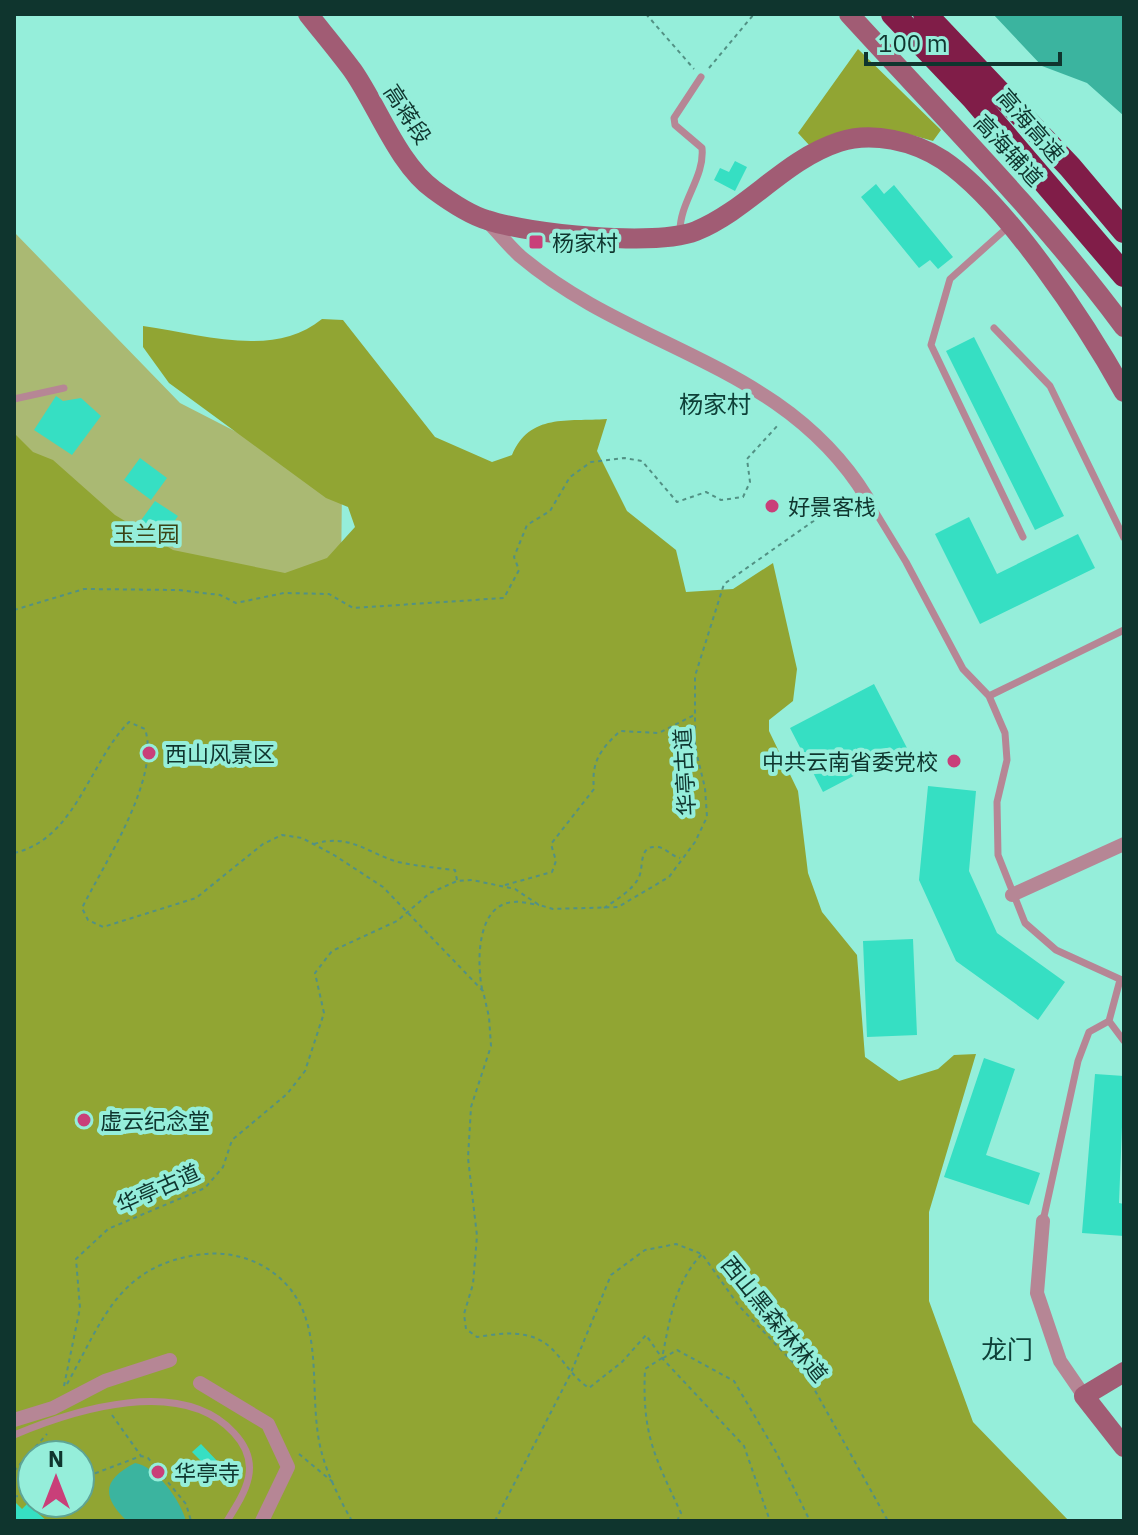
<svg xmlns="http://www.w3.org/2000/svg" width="1138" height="1535" viewBox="0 0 1138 1535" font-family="'IBM Plex Sans','Noto Sans SC',sans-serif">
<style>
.green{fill:#aab973}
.forest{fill:#91a533;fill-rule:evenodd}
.water{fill:#3bb49f}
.building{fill:#36dfc3}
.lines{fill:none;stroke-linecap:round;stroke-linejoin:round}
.path{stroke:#529184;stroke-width:2;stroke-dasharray:4 4;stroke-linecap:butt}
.lane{stroke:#b68695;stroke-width:7}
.street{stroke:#b68695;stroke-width:14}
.secondary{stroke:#a15c74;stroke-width:20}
.highway{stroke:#801d48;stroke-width:24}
.poi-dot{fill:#c93f79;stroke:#95eeda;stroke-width:3}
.labels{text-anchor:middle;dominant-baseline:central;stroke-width:8;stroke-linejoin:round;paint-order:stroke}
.street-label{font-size:22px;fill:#0f352e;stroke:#95eeda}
.poi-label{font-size:22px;fill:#0f352e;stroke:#95eeda;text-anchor:start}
.park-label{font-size:22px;fill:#3a4215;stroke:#95eeda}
.neighbourhood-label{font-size:24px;fill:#0e4038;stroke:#95eeda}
.quarter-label{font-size:26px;fill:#0e4038;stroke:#95eeda}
</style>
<rect width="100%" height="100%" fill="#95eeda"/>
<path class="green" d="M14 232 180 403 342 486 340 671 14 676Z"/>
<path class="forest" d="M858 49 941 130 933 141C879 125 863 127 810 146L798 133Z
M322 319 343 320 435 437 492 462 512 455C530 413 567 422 607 419L597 451 627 511 676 550 686 592 733 589 773 563 797 669 793 701 769 720V731L798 791 808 873 822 912 857 955 865 1057 899 1081 938 1069 954 1055 976 1054 929 1212V1301L973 1422 1069 1521H14V433L33 452 53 460 115 515 173 550 285 573 327 558 355 527 348 507 326 498 169 383 143 347V326C201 334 273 359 322 319ZM32 1455H80V1503H32Z"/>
<path class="water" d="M993 14H1124V116L1087 83 1042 66Z
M135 1463C156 1466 181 1501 186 1521H127C100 1495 104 1479 135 1463Z"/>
<path class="building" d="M735 161 747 167 735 191 714 180 720 168 729 172Z
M876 184 884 194 894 185 953 257 938 269 930 260 919 268 861 197Z
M974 337 1064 516 1035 530 946 351Z
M56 396 63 401 81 398 101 416 72 455 34 430Z
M140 458 167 478 151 500 124 480Z
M155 501 178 516 162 539 139 523Z
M969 517 997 574 1078 534 1095 568 980 624 935 534Z
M874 684 907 748 823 792 790 728Z
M928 786 976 791 969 871 997 933 1065 982 1038 1020 956 961 919 880Z
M913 939 917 1035 867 1037 863 941Z
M984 1058 1015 1069 986 1155 1040 1173 1029 1205 944 1177Z
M1095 1074 1124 1076 1119 1203 1124 1204V1236L1082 1233Z
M201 1444 220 1464 212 1472 192 1452Z
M14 1501 22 1509 27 1504 47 1521H14Z"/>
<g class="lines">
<path class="path" d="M646 14 694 69
M709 68 754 14
M14 610 84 589 178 590 220 595 236 603 284 593 329 594 353 608 504 598 519 570 514 557 527 525 550 511 570 477 591 462 624 458 642 461 677 502 706 492 721 500 743 497 750 482 747 459 779 424
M314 844C350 833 367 853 398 862 417 866 436 868 455 870L457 880
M14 853C76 839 89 762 129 722L145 729C161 778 105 862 82 908L88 920 103 927 196 898 263 844 282 835 302 838 334 855 383 887 483 991 489 1017 491 1046 471 1107 468 1158 477 1236 473 1284 464 1314 466 1329 477 1337C501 1333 530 1329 550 1347 565 1361 570 1375 589 1388L622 1362 646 1335 662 1358 744 1446 770 1521
M505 885 552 872 556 861 551 844 594 789C591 761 601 749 620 731L659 733 696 714
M604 908C616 900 633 890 639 877 644 867 638 845 657 847 665 847 671 856 680 858
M482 989C477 963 476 905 513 902 521 901 531 904 539 905
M663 1358 677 1350 734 1381 776 1452 810 1521
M67 1384C104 1318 119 1264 204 1254 224 1252 245 1256 263 1266 334 1307 304 1389 322 1454 328 1476 341 1502 352 1521
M64 1386 80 1308 76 1259 108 1229 205 1188 223 1167 232 1140 287 1094 305 1071 324 1013 315 973 332 951 397 921 430 893 457 881 472 880 515 889 539 905 553 909 618 907 669 877 695 842 707 817 705 788 695 747V676L724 584 849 496
M112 1415 141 1456
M299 1454 334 1483
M14 1471 47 1434
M80 1479 141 1456 148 1458 186 1504 191 1521
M14 1496 32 1497
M38 1503 57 1521
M495 1521 570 1375 611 1275 645 1250 676 1244 702 1254 739 1306 808 1378 888 1521
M677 1521 681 1513C654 1455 642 1434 645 1369L662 1358C670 1320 674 1283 702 1254"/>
<path class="lane" d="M1008 227 950 279 931 345 1023 537
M680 233C679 202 705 178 702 148L675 125 674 118 701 77
M994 328 1050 386 1124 538
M14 399 64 388
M867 498 906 562 963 669 989 696 1005 733 1007 760 997 802 998 855 1025 923 1056 950 1124 981
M989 696 1124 630
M1109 1021 1124 1041
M1043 1221 1078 1061 1089 1032 1109 1021 1120 980
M14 1435C76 1409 182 1376 234 1433 263 1464 246 1491 227 1521"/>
<path class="street" d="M487 221C498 232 508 245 520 256 632 351 784 362 867 498
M1012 895 1124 844
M1043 1221 1037 1293 1060 1361 1084 1396
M200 1383 268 1424 288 1467 262 1521
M14 1420 53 1408 105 1381 170 1360"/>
<path class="secondary" d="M308 14C323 33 339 52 353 71 378 107 398 164 434 190 449 201 470 215 487 220 528 234 656 247 696 231 749 209 784 160 839 142 872 131 914 141 943 160 1007 203 1086 324 1124 392
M849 14C943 117 1041 215 1124 327
M1124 1372 1084 1396 1124 1447"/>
<path class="highway" d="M893 14 973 98 1124 275
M925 14 1070 167 1124 231"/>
</g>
<g class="poi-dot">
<rect x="528" y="234" width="16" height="16" rx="4"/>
<circle cx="772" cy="506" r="8"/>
<circle cx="149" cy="753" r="8"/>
<circle cx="954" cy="761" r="8"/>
<circle cx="84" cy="1120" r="8"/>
<circle cx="158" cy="1472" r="8"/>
</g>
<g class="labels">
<g class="street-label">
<text transform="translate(408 114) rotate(57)">高蒋段</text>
<text transform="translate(1031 125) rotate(49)">高海高速</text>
<text transform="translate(1009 150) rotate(47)">高海辅道</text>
<text transform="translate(684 772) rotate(-93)">华亭古道</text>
<text transform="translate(158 1188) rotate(-24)">华亭古道</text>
<text transform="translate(775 1319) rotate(51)">西山黑森林林道</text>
</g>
<g class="poi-label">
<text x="552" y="242">杨家村</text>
<text x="788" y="506">好景客栈</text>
<text x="165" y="753">西山风景区</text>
<text x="938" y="761" text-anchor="end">中共云南省委党校</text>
<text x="100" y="1120">虚云纪念堂</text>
<text x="174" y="1472">华亭寺</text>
</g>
<g class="park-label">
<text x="146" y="533">玉兰园</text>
</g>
<g class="neighbourhood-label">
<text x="715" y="404">杨家村</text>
</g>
<g class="quarter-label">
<text x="1007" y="1349">龙门</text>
</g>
</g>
<rect width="1138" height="1535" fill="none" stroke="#0f352e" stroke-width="32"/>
<g transform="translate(56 1479)"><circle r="38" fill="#95eeda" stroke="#5fa495" stroke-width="2"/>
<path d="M0-6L14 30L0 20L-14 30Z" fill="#c93f79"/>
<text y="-12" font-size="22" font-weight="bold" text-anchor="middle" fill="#0f352e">N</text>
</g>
<path d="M866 52v12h194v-12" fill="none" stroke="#0f352e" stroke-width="4"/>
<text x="878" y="52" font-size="24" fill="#0f352e" stroke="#95eeda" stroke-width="6" paint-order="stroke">100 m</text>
</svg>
